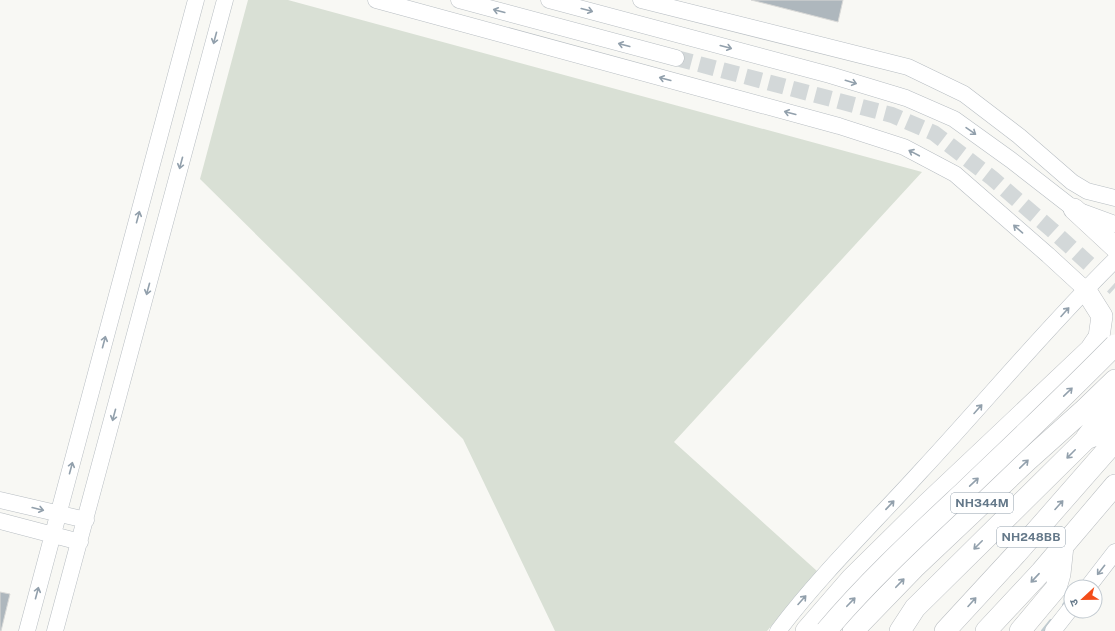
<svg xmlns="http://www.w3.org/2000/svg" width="1115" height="631" viewBox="0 0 1115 631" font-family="'Public Sans','Noto Sans Devanagari',sans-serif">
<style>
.green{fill:#d9e0d5}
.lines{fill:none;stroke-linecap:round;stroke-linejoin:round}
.stream{stroke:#c0ccd1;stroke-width:4}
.building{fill:#aeb7bd;stroke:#d9d9d7}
.secondary-tunnel{stroke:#d3d8d9;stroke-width:16;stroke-dasharray:16 8;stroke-linecap:butt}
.secondary-casing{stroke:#b7bdc2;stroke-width:17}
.highway-casing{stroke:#b9bdc0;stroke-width:22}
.secondary{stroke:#fff;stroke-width:16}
.highway{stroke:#fff;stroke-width:21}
.highway-bridge-casing{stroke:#b9bdc0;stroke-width:22;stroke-linecap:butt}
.highway-bridge{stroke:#fff;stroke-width:21}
.oneway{stroke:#92a0ac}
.labels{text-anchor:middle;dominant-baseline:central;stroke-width:4;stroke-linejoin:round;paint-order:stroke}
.shield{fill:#fff;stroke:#92a0ac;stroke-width:1}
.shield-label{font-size:12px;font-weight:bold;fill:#647889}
</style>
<rect width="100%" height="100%" fill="#f8f8f4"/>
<path class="green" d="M248 0H288L922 172 674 442 817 571 767 631H555L463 439 200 179Z"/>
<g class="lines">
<path class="stream" d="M1064 605 1071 596
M1043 631 1051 621"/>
</g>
<path class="building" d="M751 0H843L838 22Z
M0 592 10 594 1 631H0Z"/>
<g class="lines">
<path class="secondary-tunnel" d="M676 58 892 115 934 133 992 178 1052 230 1115 288"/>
<defs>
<path id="secondary" d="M376 0 839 126 904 147 955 174 1048 255 1085 289
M459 0 676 58
M549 0 830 75 906 98 954 119 1011 160 1074 209 1115 224
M641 0 908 67 964 94 1019 136 1072 182 1087 191 1115 198
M0 500 86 520
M0 521 80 542
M1088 587 1115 552
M27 631 196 0
M55 631 225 0
M778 631C821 574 873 524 921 471 986 401 1047 327 1115 260
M1053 631 1071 608"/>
<path id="highway" d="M1074 209 1115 247
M1086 438 1115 401
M806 631 852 578 927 504 1090 350 1099 337 1102 316 1085 289
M853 631 914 568 1028 460 1085 409 1115 380
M900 631 915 608 1086 439 1115 427
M945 631 1016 554 1115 441
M986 631 1041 572 1115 485
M1020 631 1056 588 1060 574 1063 546"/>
</defs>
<use href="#secondary" class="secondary-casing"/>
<use href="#highway" class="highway-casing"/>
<use href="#secondary" class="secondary"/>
<use href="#highway" class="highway"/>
<defs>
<path id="highway-bridge" d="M826 631C868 581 917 536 965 491 1015 443 1066 395 1115 345"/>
</defs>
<use href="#highway-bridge" class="highway-bridge-casing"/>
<use href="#highway-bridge" class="highway-bridge"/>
</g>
<defs><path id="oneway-shaft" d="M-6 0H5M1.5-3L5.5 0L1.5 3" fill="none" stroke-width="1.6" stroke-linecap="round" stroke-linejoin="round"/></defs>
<g class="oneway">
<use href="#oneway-shaft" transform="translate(587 10) rotate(15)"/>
<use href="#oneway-shaft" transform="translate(499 11) rotate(-165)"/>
<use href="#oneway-shaft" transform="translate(215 38) rotate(105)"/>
<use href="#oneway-shaft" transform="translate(624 45) rotate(-165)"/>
<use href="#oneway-shaft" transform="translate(726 47) rotate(15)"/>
<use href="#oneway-shaft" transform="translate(665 79) rotate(-165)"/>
<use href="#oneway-shaft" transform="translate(851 82) rotate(17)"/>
<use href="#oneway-shaft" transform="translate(790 113) rotate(-165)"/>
<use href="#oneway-shaft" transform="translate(971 131) rotate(35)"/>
<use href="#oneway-shaft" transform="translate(914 153) rotate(-152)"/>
<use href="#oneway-shaft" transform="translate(181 163) rotate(105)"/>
<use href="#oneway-shaft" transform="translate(138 217) rotate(-75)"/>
<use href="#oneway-shaft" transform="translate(1018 229) rotate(-139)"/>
<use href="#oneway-shaft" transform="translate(148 289) rotate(105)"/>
<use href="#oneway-shaft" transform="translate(1065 312) rotate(-48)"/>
<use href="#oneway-shaft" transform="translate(104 342) rotate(-75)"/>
<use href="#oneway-shaft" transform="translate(1068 392) rotate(-44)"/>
<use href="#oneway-shaft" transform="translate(978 409) rotate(-48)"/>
<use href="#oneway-shaft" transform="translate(114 415) rotate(105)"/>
<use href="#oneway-shaft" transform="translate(1071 454) rotate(135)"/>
<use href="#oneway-shaft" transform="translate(1024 464) rotate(-44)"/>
<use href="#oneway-shaft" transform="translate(71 468) rotate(-75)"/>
<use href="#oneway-shaft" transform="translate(974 482) rotate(-43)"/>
<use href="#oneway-shaft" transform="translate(890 505) rotate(-47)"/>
<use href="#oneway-shaft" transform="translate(1059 505) rotate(-48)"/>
<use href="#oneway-shaft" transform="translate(38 509) rotate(14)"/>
<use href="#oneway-shaft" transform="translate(978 545) rotate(135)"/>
<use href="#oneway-shaft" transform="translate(1101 570) rotate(128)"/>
<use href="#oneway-shaft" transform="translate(1035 578) rotate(133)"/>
<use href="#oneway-shaft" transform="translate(900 583) rotate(-46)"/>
<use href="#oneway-shaft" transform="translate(37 593) rotate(-75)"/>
<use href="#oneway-shaft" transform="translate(802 600) rotate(-48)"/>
<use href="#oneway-shaft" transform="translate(851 602) rotate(-46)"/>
<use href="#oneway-shaft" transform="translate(972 602) rotate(-48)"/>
</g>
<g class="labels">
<g class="shield">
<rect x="951" y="493" width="62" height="20" rx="3"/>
<rect x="997" y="527" width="68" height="20" rx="3"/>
</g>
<g class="shield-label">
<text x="982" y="503">NH344M</text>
<text x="1031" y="537">NH248BB</text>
</g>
</g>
<g transform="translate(1083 599) rotate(248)"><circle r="19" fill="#ffffff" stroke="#c1c9d0"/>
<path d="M0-3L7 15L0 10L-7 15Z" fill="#f34c19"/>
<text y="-6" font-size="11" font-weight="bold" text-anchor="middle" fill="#647889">उ</text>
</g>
</svg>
